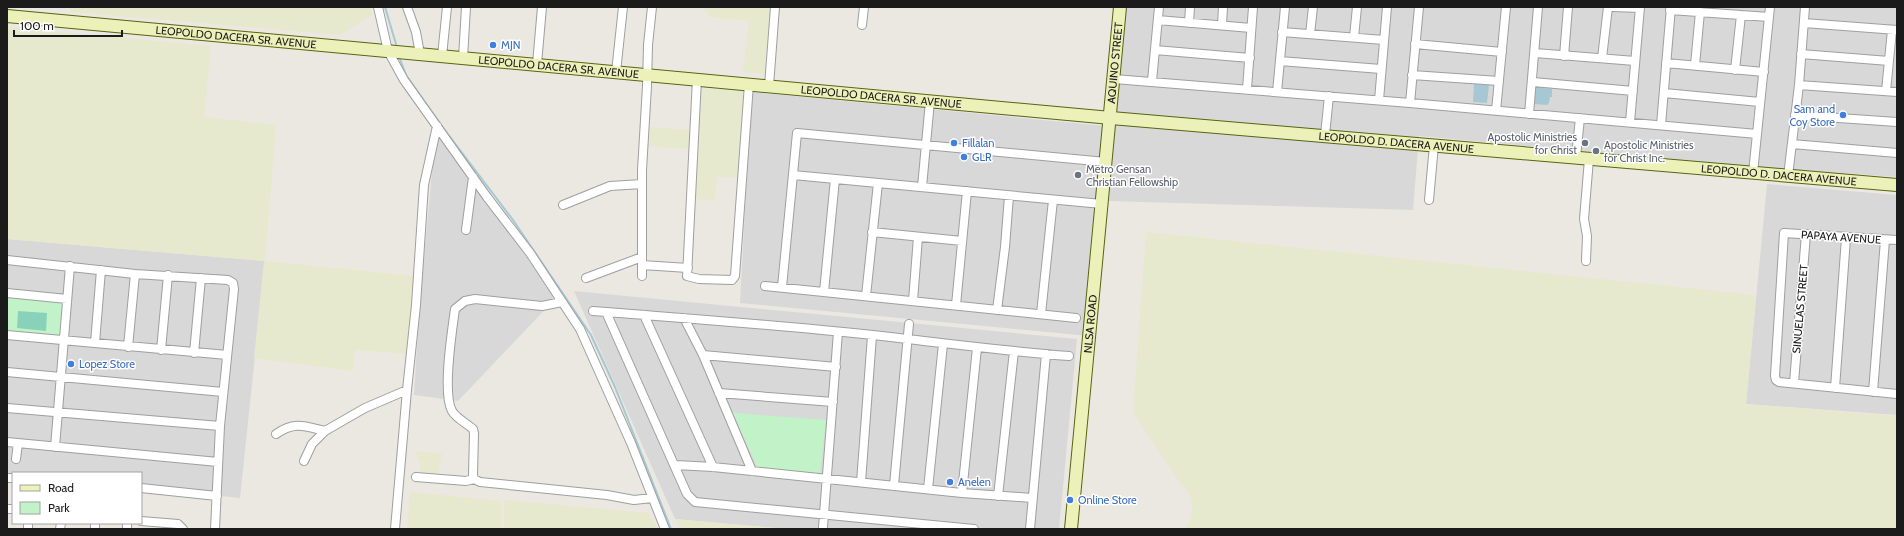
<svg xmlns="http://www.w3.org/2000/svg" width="1904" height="536" viewBox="0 0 1904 536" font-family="Cabin,sans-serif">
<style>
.residential{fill:#d9d8d8}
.farmland{fill:#e6e9ce}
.park{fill:#c2f2c8}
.pitch{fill:#87d2b9}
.water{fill:#a6c8d5}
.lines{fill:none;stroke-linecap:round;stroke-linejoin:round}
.stream{stroke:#a6c8d5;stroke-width:2}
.street-casing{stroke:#9f9f9f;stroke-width:10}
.secondary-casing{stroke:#576410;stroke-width:14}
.street{stroke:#fff;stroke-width:8}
.secondary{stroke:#ecf1ba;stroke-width:12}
.shop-dot{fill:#3f7fe0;stroke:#fff;stroke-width:1.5}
.worship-dot{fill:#6b7280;stroke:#fff;stroke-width:1.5}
.labels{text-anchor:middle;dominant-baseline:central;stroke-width:3;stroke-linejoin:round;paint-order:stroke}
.street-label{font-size:11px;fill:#1b1b1b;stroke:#fff}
.shop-label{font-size:11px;fill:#366cbe;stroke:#fff;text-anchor:start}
.worship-label{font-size:11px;fill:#5b616d;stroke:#fff;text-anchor:start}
</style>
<rect width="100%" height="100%" fill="#ebe8e1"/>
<path class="residential" d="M1123 7H1897V177L1757 167 1419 136 1413 210 1109 201Z
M751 92 1106 126 1089 336 740 303Z
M440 129 555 299 458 401 414 395 420 298 433 162Z
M1767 184 1897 195V415L1746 404Z
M7 239 265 261 240 498 141 488V473H7Z
M574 291 1077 339 1059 529H786L675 519Z"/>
<path class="farmland" d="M70 7H371L372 15 340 35 70 12Z
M706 7H773L768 74 743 72 749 21 708 17V13L704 10Z
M7 27 211 46 204 117 276 125 265 261 414 276 407 354 355 350 353 371 254 358 264 261 7 239Z
M699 88 746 91 740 177H717L715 200 694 199Z
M649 127 691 130 690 149 648 146Z
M1146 232 1756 295 1746 404 1897 416V529H1185L1190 521 1192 511 1191 500 1186 489 1178 480 1133 412Z
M417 451 442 454 437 476 420 474V463L416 454Z
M410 492 501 501V529H407Z
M504 500 649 513 658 529H504Z
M675 519 786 529H679Z"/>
<path class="park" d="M7 296 65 302 62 337 7 334Z
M733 413 826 420 820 474 757 467Z"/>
<path class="pitch" d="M18 311 47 313 46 331 17 328Z"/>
<path class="water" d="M1474 84 1489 85 1487 103 1473 102Z
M1534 87 1552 89V97H1550L1549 103 1547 105 1533 104Z"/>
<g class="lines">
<path class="stream" d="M385 7 396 44
M400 59 406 75 444 129 513 220 591 335 615 387 671 529"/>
<defs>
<path id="street" d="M378 7 388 51 404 80 487 197 530 253 580 329 631 443 665 529
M407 7 416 32 420 54
M1613 7 1640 8
M1670 10 1769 17
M1158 20 1251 28
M1189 23 1190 7
M1804 23 1897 30
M862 25 864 7
M1222 25 1223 7
M1282 32 1384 40
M1310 34 1313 7
M1354 37 1357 7
M1415 44 1502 52
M1155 50 1250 58
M1535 53 1635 61
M1801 54 1889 61
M442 56 447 7
M1564 56 1568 7
M463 58 466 7
M1602 58 1608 7
M1280 61 1381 69
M1666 63 1764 72
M537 64 542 7
M1695 65 1700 12
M1735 70 1741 15
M616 72 623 7
M1412 75 1499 81
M697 79 687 276 699 279 732 280 735 276 749 84
M1114 79 1410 103 1419 7
M1152 81 1159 7
M1533 82 1633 91
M1799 85 1897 92
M769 86 775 7
M1247 89 1253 7
M1886 91 1892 30
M1277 92 1285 7
M1664 93 1760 102
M1379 100 1387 7
M1410 103 1757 134
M1496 111 1506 7
M1529 114 1538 7
M1795 115 1897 122
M1630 122 1640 7
M1661 125 1671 7
M1325 135 1329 96
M1792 144 1897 153
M1576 157 1580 118
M1753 173 1770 7
M793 175 1102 204
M1788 176 1799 85 1805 7
M922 187 930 101
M1429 200 1434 145
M563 205 610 186 642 184
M466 230 473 177
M872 232 962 241
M1897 240 1784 233 1775 376 1776 380 1779 382 1897 394
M7 260 135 274 228 280 233 283 234 289 220 426 215 529
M1586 261 1587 236 1584 219 1589 159
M642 265 688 268
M642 276V170L647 86 648 45 652 7
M586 278 642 257
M765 286 1076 318
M782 287 797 133 1106 162
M824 292 835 179
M7 293 67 299
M866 296 878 183
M913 301 918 237
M562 302 542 306 475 299 465 301 455 309C452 331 442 393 452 411 456 418 466 423 473 429L474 433 473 475 474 479 480 482 607 495 634 500 652 498
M956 305 967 191
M997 310 1005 247 1009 196
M593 311 606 312
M1041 314 1053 200
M644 315 713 467
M684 318 703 355 752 471
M7 335 227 355
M95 343 101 270
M128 347 135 274
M161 350 168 275
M194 353 201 278
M703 355 836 367
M7 372 223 392
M1794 383 1806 234
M1835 388 1846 238
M1873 392 1885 240
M719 393 833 402
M7 408 220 426
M276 434C295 421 304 426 325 431
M7 442 218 462
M55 447 70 266
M16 459 18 443
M304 461 312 444 325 431 365 408 407 390
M676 465 713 467 962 493 1032 498
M416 477 466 481 474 479
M7 478H13
M861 482 872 336
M894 485 909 324
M141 488 217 496
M928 489 943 344
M962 493 977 348
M998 496 1014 351
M7 509H13
M141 521 178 524 183 529
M823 527 838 332
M28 529V523
M60 529 61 523
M95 529V523
M127 529V523
M395 529 407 390 416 305 424 185 437 126
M974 529 695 502 687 494 606 312C707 320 807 327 907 339 961 345 1015 352 1069 356
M1030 529 1046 354"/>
<g id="secondary">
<path id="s1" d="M7 16 1111 118 1897 185"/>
<path id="s2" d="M1071 529 1120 7"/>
</g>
</defs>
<use href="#street" class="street-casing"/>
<use href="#secondary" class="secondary-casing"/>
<use href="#street" class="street"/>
<use href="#secondary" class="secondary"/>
</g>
<g class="shop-dot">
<circle cx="493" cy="45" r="4"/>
<circle cx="1843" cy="115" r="4"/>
<circle cx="954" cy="143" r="4"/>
<circle cx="964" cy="157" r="4"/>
<circle cx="71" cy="364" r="4"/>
<circle cx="950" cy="482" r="4"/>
<circle cx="1070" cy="500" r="4"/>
</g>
<g class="worship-dot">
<circle cx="1585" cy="143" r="4"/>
<circle cx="1596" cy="151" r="4"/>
<circle cx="1078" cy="175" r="4"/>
</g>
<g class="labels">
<g class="street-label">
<text stroke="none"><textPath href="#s1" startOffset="230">LEOPOLDO DACERA SR. AVENUE</textPath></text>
<text stroke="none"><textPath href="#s2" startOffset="468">AQUINO STREET</textPath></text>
<text stroke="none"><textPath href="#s1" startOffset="554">LEOPOLDO DACERA SR. AVENUE</textPath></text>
<text stroke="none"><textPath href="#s1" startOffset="878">LEOPOLDO DACERA SR. AVENUE</textPath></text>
<text stroke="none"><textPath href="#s1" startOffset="1395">LEOPOLDO D. DACERA AVENUE</textPath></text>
<text stroke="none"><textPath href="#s1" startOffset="1779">LEOPOLDO D. DACERA AVENUE</textPath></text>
<text transform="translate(1841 237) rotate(4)">PAPAYA AVENUE</text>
<text transform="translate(1800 309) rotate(-85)">SINUELAS STREET</text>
<text stroke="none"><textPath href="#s2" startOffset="206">NLSA ROAD</textPath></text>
</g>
<g class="shop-label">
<text x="501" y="45">MJN</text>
<text x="1835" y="109" text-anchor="end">Sam and<tspan x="1835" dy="13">Coy Store</tspan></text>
<text x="962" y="143">Fillalan</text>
<text x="972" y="157">GLR</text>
<text x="79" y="364">Lopez Store</text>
<text x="958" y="482">Anelen</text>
<text x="1078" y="500">Online Store</text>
</g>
<g class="worship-label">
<text x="1577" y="137" text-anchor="end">Apostolic Ministries<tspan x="1577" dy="13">for Christ</tspan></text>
<text x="1604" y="145">Apostolic Ministries<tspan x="1604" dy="13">for Christ Inc.</tspan></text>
<text x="1086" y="169">Metro Gensan<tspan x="1086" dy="13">Christian Fellowship</tspan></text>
</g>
</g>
<rect width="1904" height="536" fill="none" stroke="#1b1b1b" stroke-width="16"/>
<rect x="12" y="472" width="130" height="52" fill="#ffffff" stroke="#a4a4a4"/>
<rect x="20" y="485" width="20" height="6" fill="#ecf1ba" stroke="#a4a4a4"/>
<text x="48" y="492" font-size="12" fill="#1b1b1b">Road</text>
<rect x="20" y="502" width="20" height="12" fill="#c2f2c8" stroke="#a4a4a4"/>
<text x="48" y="512" font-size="12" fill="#1b1b1b">Park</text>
<path d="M14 30v6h108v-6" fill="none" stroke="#1b1b1b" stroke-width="2"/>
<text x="20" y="30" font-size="12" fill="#1b1b1b" stroke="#ffffff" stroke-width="3" paint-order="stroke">100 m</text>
</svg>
